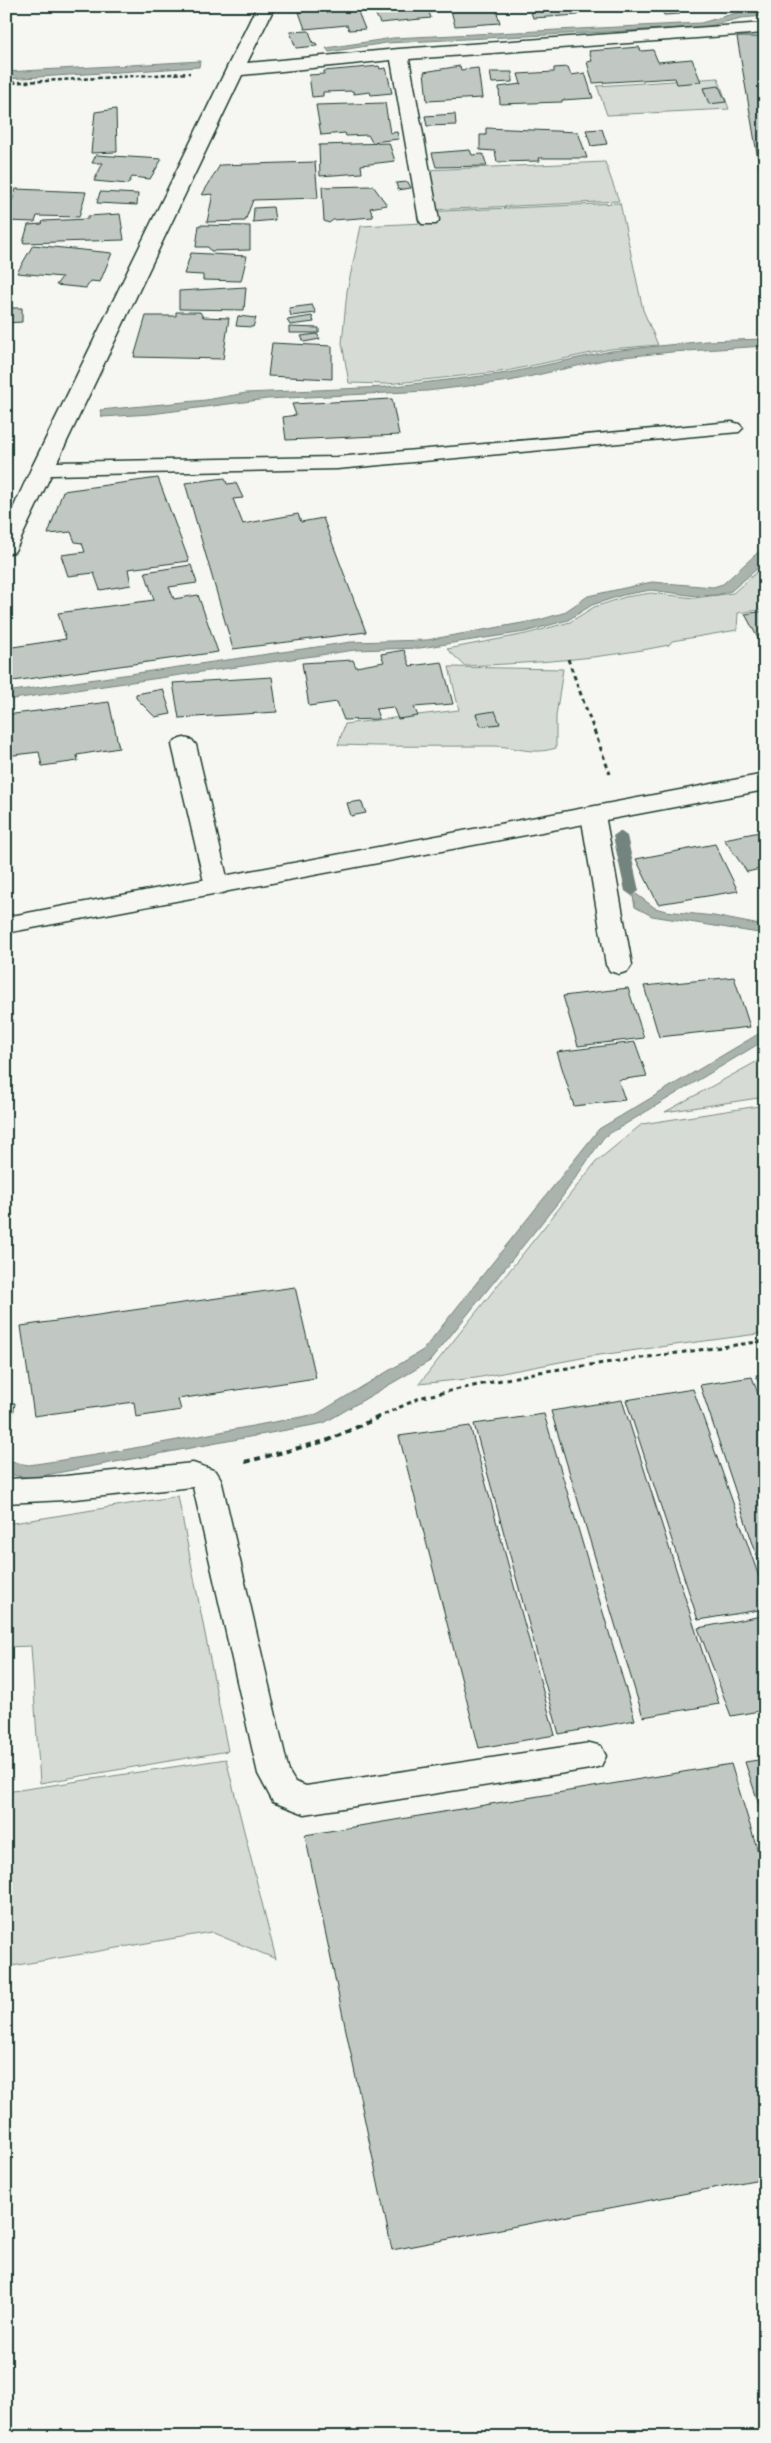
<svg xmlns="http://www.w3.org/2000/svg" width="771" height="2443" viewBox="0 0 771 2443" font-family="'Playpen Sans',sans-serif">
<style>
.green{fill:#d6dbd6;stroke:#7a8c85}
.water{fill:#aab3ae;stroke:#72847d}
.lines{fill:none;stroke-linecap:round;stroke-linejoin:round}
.stream{fill:#72847d;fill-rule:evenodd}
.building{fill:#c1c8c3;stroke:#1f3d34}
.street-casing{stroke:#1f3d34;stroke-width:3}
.secondary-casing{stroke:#1f3d34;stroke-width:3}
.path-far2{stroke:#1f3d34;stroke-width:2.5;stroke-dasharray:4 2.5;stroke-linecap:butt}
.path-far1{stroke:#1f3d34;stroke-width:3;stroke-dasharray:4.5 4;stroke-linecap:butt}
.path{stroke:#1f3d34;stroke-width:4;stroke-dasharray:6 4.5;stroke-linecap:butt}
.street{fill:#f6f6f2;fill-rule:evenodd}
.secondary{fill:#f6f6f2;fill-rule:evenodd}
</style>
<rect width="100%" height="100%" fill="#f6f6f2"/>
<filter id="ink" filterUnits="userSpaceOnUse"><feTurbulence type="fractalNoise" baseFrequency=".02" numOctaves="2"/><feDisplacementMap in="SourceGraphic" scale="10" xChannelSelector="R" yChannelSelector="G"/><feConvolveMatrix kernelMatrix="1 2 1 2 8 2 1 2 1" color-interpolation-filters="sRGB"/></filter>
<g filter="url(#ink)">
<path class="green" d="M718 78 729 109 607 115 597 86Z
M605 162 619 201 432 210 426 170Z
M620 203 643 310 658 345 610 349 507 371 387 384 349 383 342 343 347 291 361 226 423 223V212Z
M765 565V609L738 613 737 630 672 641 669 645C601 659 534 663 465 666L447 649 526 634 570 622 594 607 625 597 651 593 694 598 733 593Z
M449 667 563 669 556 716V748C530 756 517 746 492 746 441 746 390 747 338 745L345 724 459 710Z
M765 1057V1097L665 1112Z
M765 1105V1333L592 1356 476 1378 419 1384 596 1162 642 1124Z
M178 1496 228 1751 40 1783 31 1646 6 1647V1522L13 1523Z
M226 1759 276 1959 211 1932 6 1967V1792Z"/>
<path class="water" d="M743 11 765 13V16L741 18 706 27 386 43 329 52 326 48 393 38 701 23Z
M200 61 199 67 6 79V72Z
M765 339V346L672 352 613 358 510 381 427 391 267 399 151 414 102 417 100 410 206 400 246 393 386 387 508 373 611 351 706 341Z
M765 546V562L731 591 717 595 696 596 651 590 623 595 592 605 568 620 525 632 420 648 355 650 6 700V692L351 642 427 640 539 620 563 613 588 596 652 582 713 587 723 584Z
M632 891 655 908 666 911 714 916 765 926V934L652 916 635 907Z
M765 1030V1040L604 1137 560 1200 430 1361 324 1423 30 1478 6 1474V1461L29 1465 102 1454 317 1414 423 1350 599 1129Z"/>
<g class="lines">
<path class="stream" d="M738 6H748V11L743 14 739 13Z
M620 831 627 836 639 891 632 896 625 891 613 836Z"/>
</g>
<path class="building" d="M427 6 431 18 380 23 372 7Z
M450 6H495L500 23 455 26Z
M529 6H575L578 15 533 18Z
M637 6H686L687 8H678L680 14 664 15 661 9 638 10Z
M356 7 365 29 349 30 347 25 305 29 299 12Z
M309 31 313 43H316L317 46 296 48 290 32Z
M737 37H765V171H760Z
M639 47 641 51 653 50 658 62 692 59 701 82 677 84 675 78 593 83 587 62 592 61 589 51Z
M379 66 380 69 386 68 392 93 371 95 370 92 354 94 353 91 323 92V96L312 97 309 75 324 74V71Z
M460 66 461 70 478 68 482 98 427 101 424 72Z
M568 67 571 75 585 73 593 98 562 100V102L500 104 499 87 521 84 518 74 554 72V68Z
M490 72H512V82L492 83Z
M719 86 726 102 709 104 703 88Z
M6 99H11V115H6Z
M385 103 390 133 397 132 399 139 372 142 368 135 346 136 345 133 321 135 316 105Z
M116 109 117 152 91 153 95 112Z
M455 114 456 125 427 126 425 116Z
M486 128 578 132 587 158H539L540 161 497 162 495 151 480 150V135H486Z
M602 129 607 144 591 146 586 130Z
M389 143 395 161 361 165 362 173 320 176 319 145Z
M470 150 472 155 483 154 487 166 436 167 432 153Z
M96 155 162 159 150 179 132 177 128 184 94 181 103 163H92Z
M315 162 318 198 253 200 245 221 207 222 213 194 202 195 220 165Z
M408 182 411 188 398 190 396 183Z
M373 186 387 205 370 208 373 217 333 220 329 223 324 221 322 187Z
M16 189 86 192 79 217 37 216 35 222 6 221Z
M100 192 138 194 137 205 97 203Z
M273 207 275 220 253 222 254 208Z
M120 214 124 240 23 243 28 225 42 224 43 221 88 219V216Z
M199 225 250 226V250L211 251 208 247H196Z
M33 245 112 253 100 282 91 281 86 288 56 285 62 277 17 273Z
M191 253 247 256 241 281 203 280V275L184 274Z
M246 287 244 310 179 309V291Z
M312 305 316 313 291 316 289 308Z
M6 308H22V322L6 323Z
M176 312H200L203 317 229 318 223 359 134 357 146 316H176Z
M238 316 256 318 253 327 236 326Z
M312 316 314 322 290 325 287 320Z
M289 327 319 328V333H289Z
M317 334 320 339 304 342 301 336Z
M272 343 332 346V379L268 376Z
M392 399 399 435 286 440 283 417 296 415 292 404Z
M158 478 189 561 128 569 131 585 100 590 94 573 68 576 61 555 85 552 82 543 75 542 71 532 48 534 63 491Z
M225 478 227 484 236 483 243 498 233 499 243 524 298 514 301 522 323 518 366 632 233 649 185 483Z
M191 565 197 583 169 587 174 599 198 595 218 652 6 682V648L66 639 58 613 154 600 145 572Z
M765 611V644H761L745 614Z
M404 650 410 666 442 662 453 704 414 707 418 716 398 719 393 707 376 709 379 719 344 720 337 702 309 706 302 663 353 660 356 667 384 662 381 654Z
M272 677 277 712 179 718 173 683Z
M163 689 171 714 155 717 136 698V694Z
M109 702 119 748 77 755 78 761 42 766 39 752 6 756V715Z
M495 711 500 724 481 726 476 714Z
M361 801 366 813 351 816 347 803Z
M765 831V868L747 872 724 839Z
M715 844 738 891 658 904 636 859Z
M734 977 750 1027 659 1037 644 986Z
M628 988 644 1038 578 1046 563 996Z
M635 1042 647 1076 618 1080 625 1100 574 1106 557 1052Z
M295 1287 316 1378 178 1399 181 1410 136 1417 134 1402 34 1416 21 1326Z
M765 1374V1402L756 1375Z
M752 1377 765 1413V1580L700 1385Z
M693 1389 765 1594V1609L698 1620 626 1400Z
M622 1400 719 1704 643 1717 551 1411Z
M6 1403H15L9 1441H6Z
M544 1414 635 1720 559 1734 474 1424Z
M470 1426 555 1735 479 1748 399 1436Z
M762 1616 765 1622V1710L731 1716 698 1628Z
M765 1759V1823L745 1762Z
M731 1764 765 1874V2178L392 2250 305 1835Z"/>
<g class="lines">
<defs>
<path id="street" d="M257 6H275L247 63 399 49 765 23V33L409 59 439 220 436 224H422L419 220 391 60 242 75 57 462 337 457 732 422 739 424 743 428 739 432 337 469 51 475 17 547 14 552 6 554V524L31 469Z
M184 738 192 740 196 745 229 886 226 892 217 894 208 892 205 886 172 745 176 740Z
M593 807 602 809 605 815 632 965 628 971 619 974 610 971 606 965 581 815 584 809Z
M193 1463 216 1471 221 1479 289 1772 295 1782 306 1786 590 1743 601 1746 606 1756 601 1766 590 1769 305 1814 273 1802 258 1774 193 1487 65 1500 6 1503V1479L65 1476Z"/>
<path id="secondary" d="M765 774V790L6 933V917Z"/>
</defs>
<use href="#street" class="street-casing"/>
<use href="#secondary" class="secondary-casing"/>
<path class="path-far2" d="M6 83 190 73"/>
<path class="path-far1" d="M568 659 610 774
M376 1418 422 1397 539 1372 765 1341"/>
<path class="path" d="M245 1462 329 1440 379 1417"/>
<use href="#street" class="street"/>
<use href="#secondary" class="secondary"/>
</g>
</g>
<rect width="771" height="2443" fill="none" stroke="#f6f6f2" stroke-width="25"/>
<rect x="12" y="12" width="746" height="2418" fill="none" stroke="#1f3d34" stroke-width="2" filter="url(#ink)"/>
</svg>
